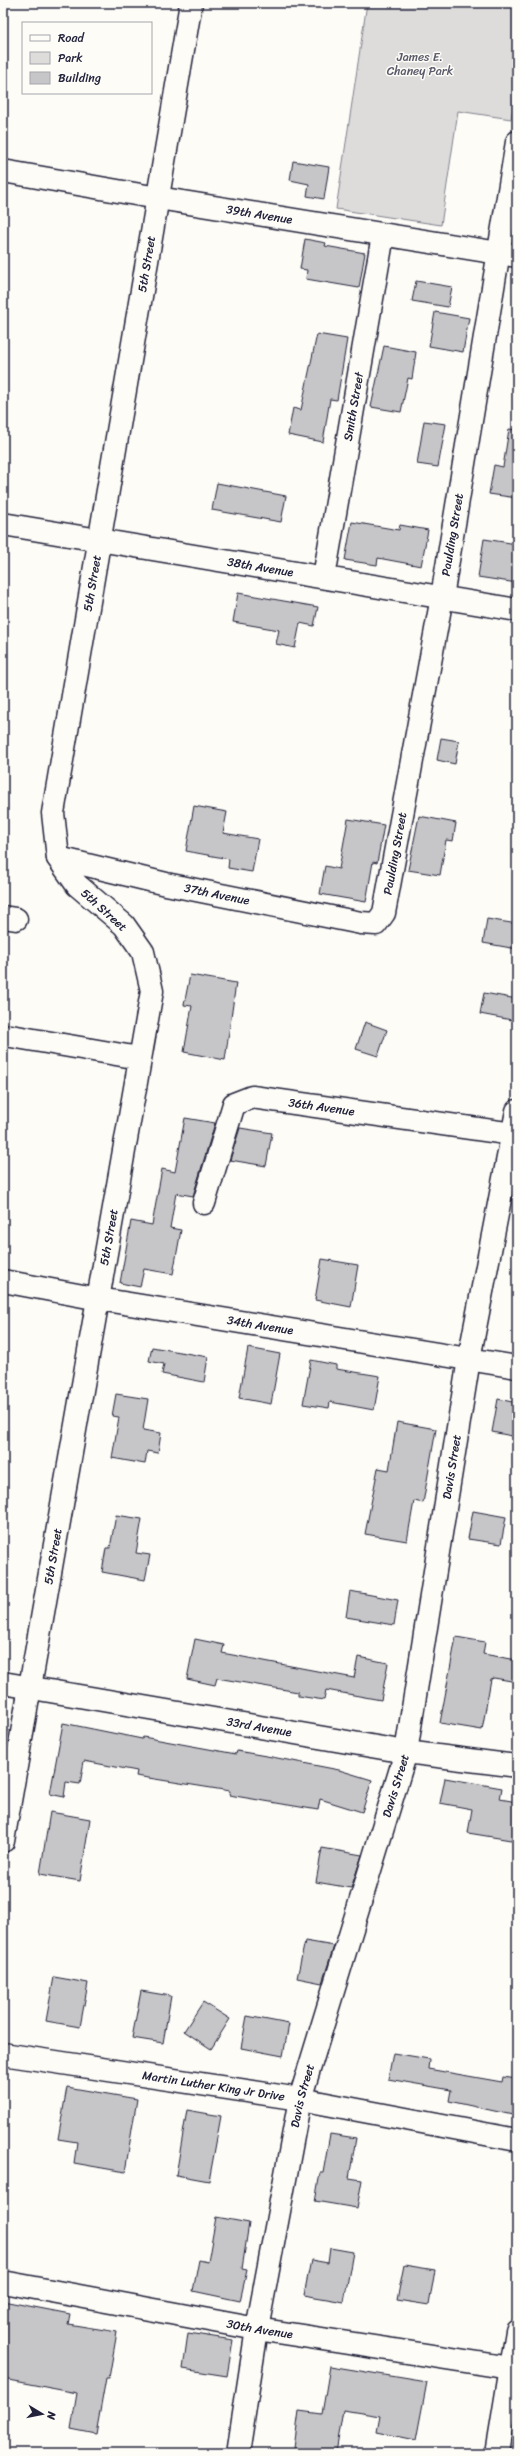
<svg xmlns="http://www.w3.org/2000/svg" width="520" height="2456" viewBox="0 0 520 2456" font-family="Sriracha,sans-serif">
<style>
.green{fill:#dddcdb;stroke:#807f8b}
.building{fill:#c6c6c8;stroke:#22223b}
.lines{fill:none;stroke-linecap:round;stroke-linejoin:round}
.minor-casing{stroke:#22223b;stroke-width:25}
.minor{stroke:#fdfcf7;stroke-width:22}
.labels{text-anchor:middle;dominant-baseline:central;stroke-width:3;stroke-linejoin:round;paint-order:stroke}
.park-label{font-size:12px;fill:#5a5a6b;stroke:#fdfcf7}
.street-label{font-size:12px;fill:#22223b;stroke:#fdfcf7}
</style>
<rect width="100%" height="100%" fill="#fdfcf7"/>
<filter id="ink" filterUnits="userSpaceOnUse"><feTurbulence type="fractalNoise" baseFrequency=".025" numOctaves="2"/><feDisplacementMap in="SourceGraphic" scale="8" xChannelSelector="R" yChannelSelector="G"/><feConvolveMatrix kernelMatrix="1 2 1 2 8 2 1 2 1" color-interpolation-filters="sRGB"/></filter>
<g filter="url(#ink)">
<path class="green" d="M367 3H517V84L511 119 458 111 441 225 336 209Z"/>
<path class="building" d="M293 161 329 167 324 199 307 196 309 184 290 180Z
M305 239 326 243 325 246 365 253 359 288 306 279 307 270 300 269Z
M416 281 452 287 448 307 412 301Z
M435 312 469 318 463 352 429 346Z
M317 334 347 339 337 400 330 399 323 442 288 435 293 408 301 410Z
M384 346 416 352 412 379 408 378 401 412 371 407Z
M424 421 446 424 438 467 417 464Z
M509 429 517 430V498L489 494 494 465 503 467Z
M217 483 286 496 281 522 212 510Z
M352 522 399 530 400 525 428 530 421 566 378 558 377 565 345 560Z
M484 539 517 544V583L478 577Z
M238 593 318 607 314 626 300 623 295 648 276 644 279 630 233 622Z
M441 738 459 741 455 764 437 760Z
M194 806 227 812 223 833 258 839 252 872 228 868 229 859 186 851Z
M419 816 456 823 453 841 446 840 440 875 408 870Z
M348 819 384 825 377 863 373 862 366 902 320 894 325 866 339 869Z
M487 919 517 924V949L483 943Z
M190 975 236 983 225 1060 184 1052 192 1006 184 1005Z
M484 993 517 999V1021L480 1014Z
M365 1022 387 1030 378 1056 356 1049Z
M185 1118 215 1123 193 1196 176 1193 170 1228 181 1230 173 1274 144 1269 140 1287 120 1283 131 1221 152 1225 162 1169 175 1172Z
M240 1128 272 1133 266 1166 230 1160Z
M322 1259 358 1265 351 1307 315 1300Z
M152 1347 208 1357 204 1382 162 1374 164 1364 149 1361Z
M248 1348 280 1354 271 1404 239 1398Z
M311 1360 336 1365V1369L380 1376 374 1410 330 1402 329 1408 303 1404Z
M116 1394 148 1399 143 1430 161 1433 158 1453 147 1451 145 1464 112 1458 119 1417 112 1416Z
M498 1399 517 1403V1437L492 1432Z
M397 1422 436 1429 423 1503 414 1501 407 1541 365 1534 378 1468 389 1470Z
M473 1511 506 1517 501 1544 468 1539Z
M116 1515 142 1519 136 1553 150 1555 145 1580 102 1572 106 1548H110Z
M350 1591 398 1600 394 1625 346 1617Z
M456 1637 485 1642 483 1654 517 1660V1682L494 1678 491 1679 482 1730 440 1723Z
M195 1639 224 1645 222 1653 354 1678 358 1657 388 1663 381 1700 326 1690 324 1700 298 1696V1692L217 1678 215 1685 187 1679Z
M63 1723 142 1739 143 1737 236 1754 237 1751 272 1757 339 1770 372 1780 362 1812 320 1799 318 1810 229 1795 230 1791 136 1776 137 1771 84 1761 80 1784 66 1782 64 1797 50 1794Z
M445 1778 502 1788 500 1799 517 1802V1841L468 1833 472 1809 440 1803Z
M50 1812 90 1819 80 1881 40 1874Z
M322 1848 362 1855 351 1888 316 1882Z
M305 1941 334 1946 322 1983 297 1978Z
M54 1977 88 1983 80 2027 46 2021Z
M141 1991 171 1996 163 2043 132 2038Z
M203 2002 230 2019 211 2049 184 2031Z
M247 2016 289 2024 283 2056 241 2048Z
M393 2053 429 2059 428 2069 502 2082 503 2077 517 2079V2116L449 2101 451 2090 388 2079Z
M67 2087 137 2099 125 2172 74 2163 77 2142 58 2139Z
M187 2110 221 2116 209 2181 176 2175Z
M330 2134 356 2138 349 2178 362 2180 357 2208 315 2201 320 2173H323Z
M216 2217 249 2223 242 2269 247 2270 240 2301 193 2291 199 2260 208 2262Z
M330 2248 353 2252 344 2302 304 2295 311 2260 328 2263Z
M404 2265 435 2270 429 2305 397 2300Z
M3 2301 70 2314 68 2324 117 2332 109 2378H106L96 2434 71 2429 77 2393 3 2379Z
M188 2333 233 2340 227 2376 183 2369Z
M330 2366 427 2382 416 2440 377 2432 380 2416 343 2410 336 2453 294 2448 299 2411 322 2414Z"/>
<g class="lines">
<defs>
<g id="minor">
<path id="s1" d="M3 171 158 198 517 256"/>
<path id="s2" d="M3 524 517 610"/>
<path id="s3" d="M324 577 383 235"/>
<path id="s4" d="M58 858 166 884 361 923 376 924 384 913 442 597 517 142"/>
<path d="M3 917 16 919"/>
<path d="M11 1036 139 1058"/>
<path id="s5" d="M204 1203 234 1104 252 1097 513 1134"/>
<path id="s6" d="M3 1281 99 1299 517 1367"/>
<path id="s7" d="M3 1683 406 1752 517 1766"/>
<path id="s8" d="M3 1841 152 991 143 952 124 925 77 885 58 858 53 813 191 3"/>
<path id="s9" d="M3 2054 300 2099 517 2140"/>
<path id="s10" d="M3 2282 257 2329 517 2369"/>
<path id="s11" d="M238 2453 257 2329 300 2099 406 1752 469 1359 517 1111"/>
<path d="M497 2453 517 2331"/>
</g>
</defs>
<use href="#minor" class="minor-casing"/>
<use href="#minor" class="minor"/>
</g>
</g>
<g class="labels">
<g class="park-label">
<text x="420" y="57">James E.<tspan x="420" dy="14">Chaney Park</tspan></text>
</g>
<g class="street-label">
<text stroke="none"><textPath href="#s1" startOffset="260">39th Avenue</textPath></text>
<text stroke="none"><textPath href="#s8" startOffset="1633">5th Street</textPath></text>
<text stroke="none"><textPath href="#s3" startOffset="173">Smith Street</textPath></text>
<text stroke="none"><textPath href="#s4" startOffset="723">Paulding Street</textPath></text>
<text stroke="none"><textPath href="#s2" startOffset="261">38th Avenue</textPath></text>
<text stroke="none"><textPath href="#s8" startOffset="1309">5th Street</textPath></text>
<text stroke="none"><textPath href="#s4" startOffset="399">Paulding Street</textPath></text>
<text stroke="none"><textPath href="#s4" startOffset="163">37th Avenue</textPath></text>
<text transform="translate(104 910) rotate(42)">5th Street</text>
<text stroke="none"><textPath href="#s5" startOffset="193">36th Avenue</textPath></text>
<text stroke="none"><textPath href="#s8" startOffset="613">5th Street</textPath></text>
<text stroke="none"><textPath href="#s6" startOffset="261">34th Avenue</textPath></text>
<text stroke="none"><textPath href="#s11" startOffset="1011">Davis Street</textPath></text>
<text stroke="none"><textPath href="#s8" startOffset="289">5th Street</textPath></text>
<text stroke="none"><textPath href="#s7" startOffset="260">33rd Avenue</textPath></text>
<text stroke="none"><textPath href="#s11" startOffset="687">Davis Street</textPath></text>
<text stroke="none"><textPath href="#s9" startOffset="213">Martin Luther King Jr Drive</textPath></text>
<text stroke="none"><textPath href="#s11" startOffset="363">Davis Street</textPath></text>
<text stroke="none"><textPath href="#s10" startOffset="261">30th Avenue</textPath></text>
</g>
</g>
<rect width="520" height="2456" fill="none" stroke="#fdfcf7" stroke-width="16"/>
<rect x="8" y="8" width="504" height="2440" fill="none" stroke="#22223b" stroke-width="1.5" filter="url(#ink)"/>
<rect x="22" y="22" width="130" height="72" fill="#fdfcf7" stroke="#a5a5ac"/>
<rect x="30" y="35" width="20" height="6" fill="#fdfcf7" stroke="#a5a5ac"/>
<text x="58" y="42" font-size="12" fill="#22223b">Road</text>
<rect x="30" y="52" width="20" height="12" fill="#dddcdb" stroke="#a5a5ac"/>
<text x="58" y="62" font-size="12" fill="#22223b">Park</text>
<rect x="30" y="72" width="20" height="12" fill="#c6c6c8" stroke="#a5a5ac"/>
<text x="58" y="82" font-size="12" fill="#22223b">Building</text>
<g transform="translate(42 2414) rotate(100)" stroke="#fdfcf7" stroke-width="3" paint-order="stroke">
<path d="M0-3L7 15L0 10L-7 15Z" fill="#22223b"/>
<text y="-6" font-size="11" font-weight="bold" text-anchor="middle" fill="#22223b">N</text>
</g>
</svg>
